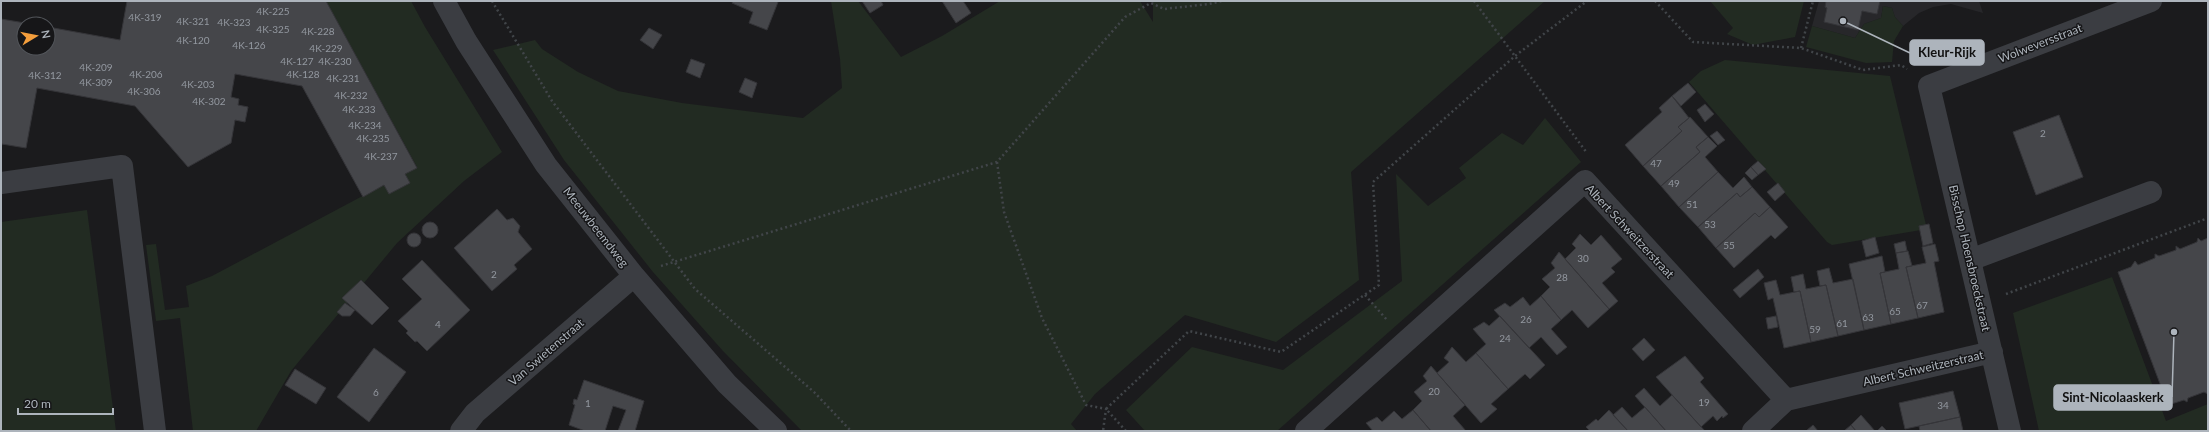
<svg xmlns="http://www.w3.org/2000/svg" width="2209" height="432" viewBox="0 0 2209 432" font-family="Lato,sans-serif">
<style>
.built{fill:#27272a}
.green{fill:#222b22}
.building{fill:#45464a;stroke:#353539}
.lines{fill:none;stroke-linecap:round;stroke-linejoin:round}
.path{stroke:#414549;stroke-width:2.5;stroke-dasharray:2 3;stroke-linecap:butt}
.minor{stroke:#3b3d42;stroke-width:22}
.labels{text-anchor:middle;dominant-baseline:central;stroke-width:3;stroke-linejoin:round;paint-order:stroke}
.number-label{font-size:10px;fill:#9398a0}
.street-label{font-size:12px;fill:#adb4bc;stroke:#161618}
.leader{fill:none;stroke:#adb4bc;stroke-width:1.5}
.callout-dot{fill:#adb4bc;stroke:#161618;stroke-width:1.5}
.callout{fill:#adb4bc;stroke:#adb4bc;stroke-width:1.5}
.callout-label{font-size:13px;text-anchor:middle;font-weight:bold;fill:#111}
</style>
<rect width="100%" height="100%" fill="#1b1b1d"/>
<path class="built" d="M1819 1H1979L1983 13 1951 4 1933 7 1919 13 1903 26 1895 17 1892 8 1883 6 1881 18 1864 24 1855 38 1812 26Z"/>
<path class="green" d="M326 1H411L425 27 502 152 464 181 397 243 291 371 256 431H193L180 318 156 321 146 245 156 244 165 310 189 307 186 286 212 276 417 167Z
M831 1H858L901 57 942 36 1000 1H1140L1153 22V1H1545L1351 172 1359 280 1276 342 1185 315 1095 394 1071 424 1077 431H802L723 351 653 272 564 160 493 50 535 40 542 49 578 72 618 91 682 103 803 118 842 88 840 59Z
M1710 1H1804L1795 37 1753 45 1727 34 1733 28Z
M1883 6 1892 8 1895 17 1903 26 1894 41 1892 62 1866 63 1806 47 1812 26 1855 38 1864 24 1881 18Z
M1725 60 1890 76 1927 229 1832 245 1827 242 1689 82 1701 71Z
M1545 118 1581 162 1277 431H1145L1126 410 1192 347 1283 370 1402 281 1396 174 1428 206 1466 178 1459 168 1502 133 1523 145Z
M87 210 116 431H1V222Z
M2112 277 2166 421 2208 404V431H2039L2013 313Z"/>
<path class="building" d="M127 1H326L417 168 405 174 410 183 389 194 384 185 363 197 302 86 235 74 231 97 239 99 238 105 248 107 245 122 235 120 231 143 188 167 135 106 37 88 26 148 2 144 1 148V19L31 24H24V48H48V27L120 40Z
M733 1H775L778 2 767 30 749 23 753 12 732 3Z
M862 1H881L883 5 870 13Z
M942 1H963L971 13 956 23Z
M1826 1H1880L1877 14 1862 11 1858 30 1824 22 1827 8 1825 7Z
M649 28 662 35 653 49 640 40Z
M691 59 705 64 700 78 686 72Z
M745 78 757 83 752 98 739 92Z
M1688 83 1696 92 1681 106 1672 96Z
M1672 96 1689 118 1678 127 1682 131 1643 166 1625 145 1662 112 1659 108Z
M1705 104 1714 114 1705 122 1697 110Z
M2059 115 2083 177 2036 195 2013 132Z
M1690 117 1708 137 1696 147 1700 152 1661 186 1643 166 1682 131 1678 127Z
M1717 131 1725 140 1718 145 1710 136Z
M1708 137 1717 146 1705 157 1718 172 1679 207 1661 186 1700 152 1696 147Z
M1758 161 1766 169 1758 175 1751 167Z
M1751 167 1758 175 1752 180 1745 173Z
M1718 172 1733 188 1744 177 1752 187 1740 197 1737 193 1698 227 1679 207Z
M1778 183 1785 192 1775 201 1767 192Z
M1752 187 1770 207 1759 217 1755 213 1716 248 1698 227 1737 193 1740 197Z
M1770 207 1788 227 1775 239 1771 235 1734 268 1716 248 1755 213 1759 217Z
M497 209 507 220 513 218 520 226 518 232 532 249 514 265 517 269 492 291 454 248Z
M422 230a8 8 0 1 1 16 0a8 8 0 1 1-16 0Z
M1929 224 1933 243 1923 246 1919 226Z
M407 240a7 7 0 1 1 14 0a7 7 0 1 1-14 0Z
M1580 234 1591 245 1601 235 1622 259 1611 268 1615 272 1602 283 1618 301 1609 309 1565 259 1576 248 1572 244Z
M1875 237 1879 253 1866 257 1862 241Z
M2198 238 2201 241 2208 238V394L2204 392 2188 398 2187 402 2184 400 2168 405 2118 272 2131 267 2135 261 2138 265 2155 258V254L2159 256 2176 250V246L2180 249 2197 242Z
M1905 241 1907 251 1896 253 1894 244Z
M1935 244 1939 261 1934 262 1944 312 1918 318 1906 267 1926 263 1922 247Z
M1908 251 1912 266 1906 267 1918 318 1891 324 1880 273 1899 269 1896 253Z
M1559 252 1609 309 1588 328 1572 310 1561 320 1541 296 1550 287 1542 279 1555 268 1551 263Z
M1882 256 1885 272 1880 273 1891 324 1864 330 1849 264Z
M422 260 470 310 427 351 417 341 415 342 406 333 408 331 398 321 422 299 402 279Z
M1829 268 1833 283 1853 279 1864 330 1838 336 1826 285 1820 286 1817 271Z
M1758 269 1764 277 1740 298 1733 290Z
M1803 274 1806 289 1826 285 1838 336 1811 342 1800 291 1794 292 1791 277Z
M361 280 389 308 372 325 342 298Z
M1776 280 1780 295 1800 291 1811 342 1784 348 1773 298 1768 300 1764 283Z
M1541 296 1561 320 1551 329 1567 347 1557 355 1541 337 1529 348 1494 310 1505 303 1510 307 1523 297 1530 306Z
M345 303 355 310 350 316H342L337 312Z
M1500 316 1545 365 1530 379 1525 374 1508 389 1476 353 1486 344 1473 329 1484 322 1489 326Z
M1776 316 1778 327 1768 329 1766 318Z
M1644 338 1655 350 1643 361 1632 349Z
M1452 347 1466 362 1476 353 1508 389 1491 404 1497 409 1481 423 1437 373 1449 362 1444 358Z
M374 348 406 372 369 422 337 397Z
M1685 356 1704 378 1700 382 1728 414 1723 418 1722 416 1717 421 1713 416 1701 427 1656 377Z
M1431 366 1465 405 1453 416 1466 431H1431L1413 410 1422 401 1414 392 1427 381 1423 376Z
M295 369 326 388 316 404 285 385Z
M584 380 644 401 635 431H618L626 410 613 406 605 431H585L569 425 575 405 573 404 574 399 577 400Z
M1644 388 1660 406 1672 395 1705 431H1666L1635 396Z
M1953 391 1960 417 1905 429 1899 403Z
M1622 407 1632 418 1645 407 1666 431H1628L1613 415Z
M1413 410 1431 431H1373L1366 423 1377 417 1382 422 1394 411 1402 419Z
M1609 410 1628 431H1590L1586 427 1596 419 1598 421Z
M1861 415 1875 431H1856L1851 425Z
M1960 417 1963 431H1920L1919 426Z
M1813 425 1818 431H1806Z
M1851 425 1856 431H1844Z
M1882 426 1887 431H1877Z"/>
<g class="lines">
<path class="path" d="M492 1 552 101 695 289 814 392 851 431
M1474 1 1587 153
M1655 1 1693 42 1801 48 1863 70 1901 65 1907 69
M1801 48 1813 1
M997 162 1004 212 1042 318 1086 405 1106 409 1103 431
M661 266 997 162 1125 17 1151 3 1164 9 1209 4 1222 1
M2006 294 2208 218
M1365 295 1387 320
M1126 431 1106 409 1189 331 1281 352 1379 285 1373 182 1515 56 1587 1"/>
<path class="minor" d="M444 1 466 41 546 165 634 276 727 384 776 431
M1 183 122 166 155 431
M1970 260 2151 192
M461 431 475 413 634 276
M1306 431 1585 181 1786 400 1992 352
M1753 431 1786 400
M2010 431 1929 86 2151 1"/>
</g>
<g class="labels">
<g class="number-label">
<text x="273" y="11">4K-225</text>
<text x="145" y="17">4K-319</text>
<text x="193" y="21">4K-321</text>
<text x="234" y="22">4K-323</text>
<text x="273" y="29">4K-325</text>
<text x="318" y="31">4K-228</text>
<text x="193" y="40">4K-120</text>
<text x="249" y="45">4K-126</text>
<text x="326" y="48">4K-229</text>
<text x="297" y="61">4K-127</text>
<text x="335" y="61">4K-230</text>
<text x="96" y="67">4K-209</text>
<text x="146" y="74">4K-206</text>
<text x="303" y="74">4K-128</text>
<text x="45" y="75">4K-312</text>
<text x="343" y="78">4K-231</text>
<text x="96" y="82">4K-309</text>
<text x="198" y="84">4K-203</text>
<text x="144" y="91">4K-306</text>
<text x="351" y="95">4K-232</text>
<text x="209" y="101">4K-302</text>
<text x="359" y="109">4K-233</text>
<text x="365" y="125">4K-234</text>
<text x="2043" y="133">2</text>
<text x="373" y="138">4K-235</text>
<text x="381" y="156">4K-237</text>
<text x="1656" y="163">47</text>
<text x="1674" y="183">49</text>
<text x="1692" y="204">51</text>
<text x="1710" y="224">53</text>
<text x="1729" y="245">55</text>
<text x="1583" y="258">30</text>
<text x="494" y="274">2</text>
<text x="1562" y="277">28</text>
<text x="1922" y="305">67</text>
<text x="1895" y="311">65</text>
<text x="1868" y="317">63</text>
<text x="1526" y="319">26</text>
<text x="1842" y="323">61</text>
<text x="438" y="324">4</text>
<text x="1815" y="329">59</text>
<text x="1505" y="338">24</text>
<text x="1434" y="391">20</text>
<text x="376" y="392">6</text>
<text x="1704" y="402">19</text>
<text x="588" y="403">1</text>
<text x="1943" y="405">34</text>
</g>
<g class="street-label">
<text transform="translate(2040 43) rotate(-21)">Wolweversstraat</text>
<text transform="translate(596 227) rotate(52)">Meeuwbeemdweg</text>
<text transform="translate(1630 231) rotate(47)">Albert Schweitzerstraat</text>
<text transform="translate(1970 258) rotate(77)">Bisschop Hoensbroeckstraat</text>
<text transform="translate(546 352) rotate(-41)">Van Swietenstraat</text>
<text transform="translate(1923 368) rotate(-13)">Albert Schweitzerstraat</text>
</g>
</g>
<path class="leader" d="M1843 21L1910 53M2174 332L2172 397"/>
<g class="callout-dot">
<circle cx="1843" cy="21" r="4"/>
<circle cx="2174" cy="332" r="4"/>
</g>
<g class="callout">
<rect x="1910" y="40" width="74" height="25" rx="4"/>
<rect x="2054" y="385" width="118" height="25" rx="4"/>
</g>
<g class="callout-label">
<text x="1947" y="57">Kleur-Rijk</text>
<text x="2113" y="402">Sint-Nicolaaskerk</text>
</g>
<rect width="2209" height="432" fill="none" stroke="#adb4bc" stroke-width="4"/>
<g transform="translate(36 36) rotate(80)"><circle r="19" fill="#161618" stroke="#52555a"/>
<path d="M0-3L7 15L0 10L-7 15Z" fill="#f49e3c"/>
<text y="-6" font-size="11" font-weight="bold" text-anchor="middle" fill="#adb4bc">N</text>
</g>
<path d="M18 408v6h95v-6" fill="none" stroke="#adb4bc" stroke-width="2"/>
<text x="24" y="408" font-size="12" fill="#adb4bc" stroke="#161618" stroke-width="3" paint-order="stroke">20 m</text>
</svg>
